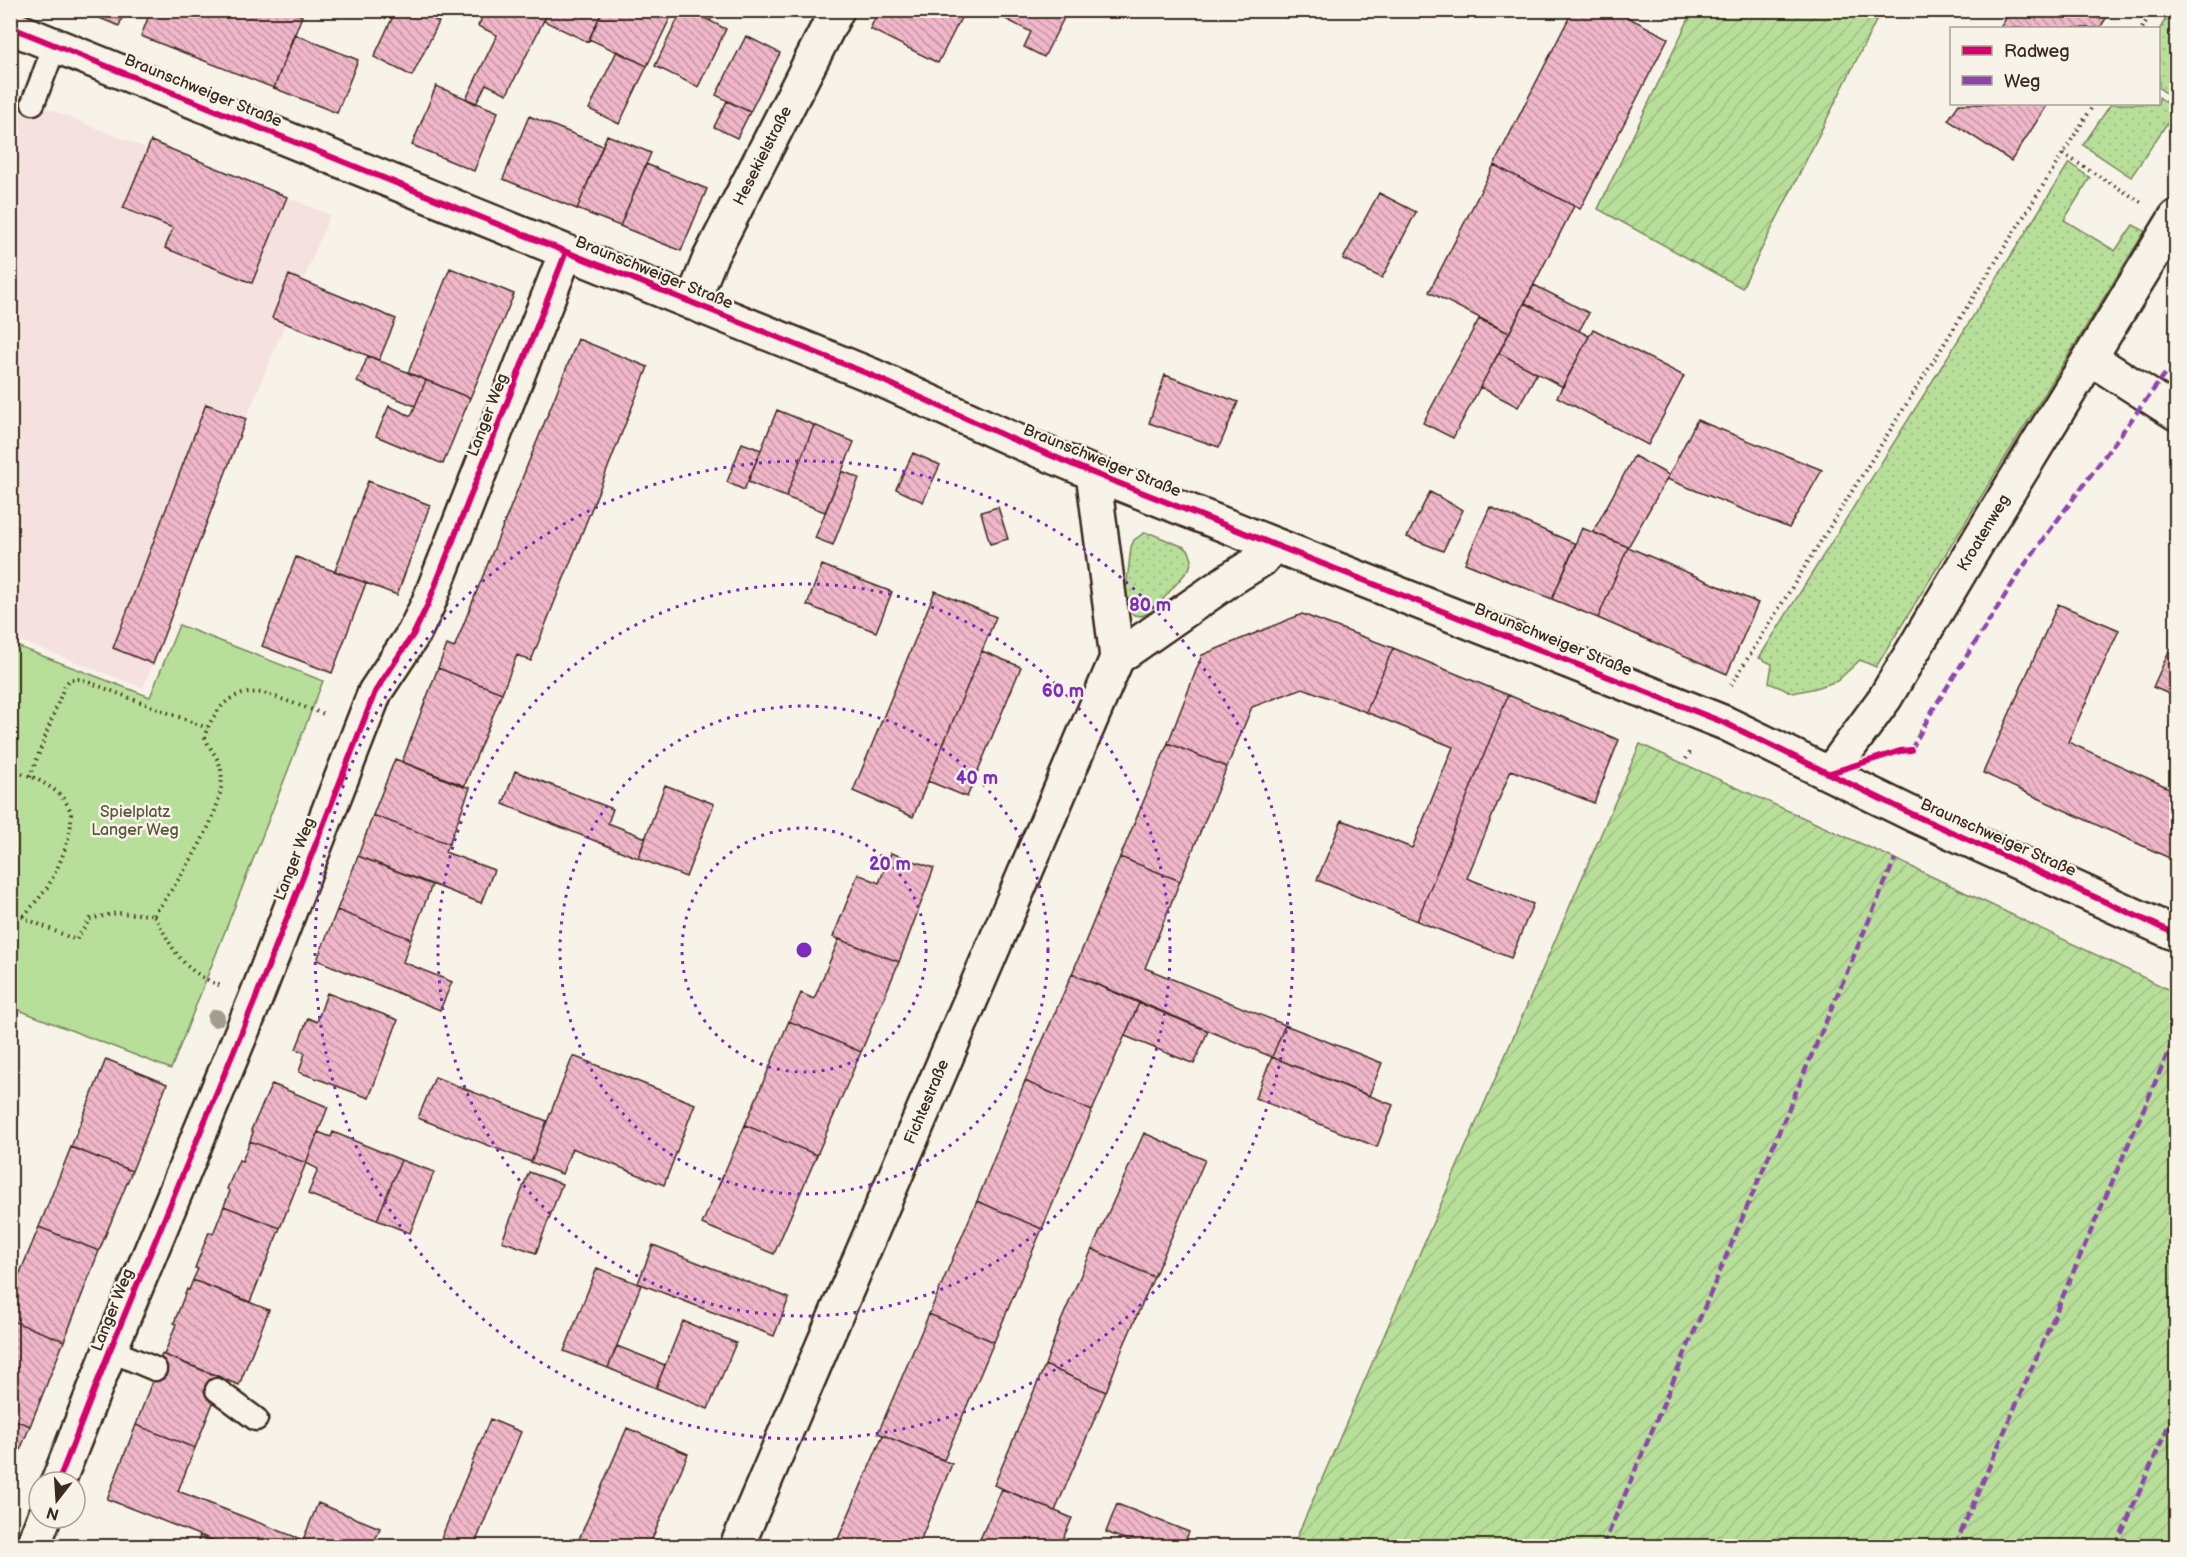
<svg xmlns="http://www.w3.org/2000/svg" width="2187" height="1557" viewBox="0 0 2187 1557" font-family="'Balsamiq Sans',sans-serif">
<style>
.built{fill:#f5e1df}
.grass{fill:url(#grass-dots);stroke:#7a845c;stroke-width:1.5}
.park{fill:#b8df9a;stroke:#7a845c;stroke-width:1.5}
.garden{fill:url(#garden-furrows);stroke:#7a845c;stroke-width:1.5}
.building{fill:url(#building-back-hatch);stroke:#3b2a1e;stroke-width:1.5}
.lines{fill:none;stroke-linecap:round;stroke-linejoin:round}
.service-casing{stroke:#3b2a1e;stroke-width:27}
.minor-casing{stroke:#3b2a1e;stroke-width:38}
.path{stroke:#3b2a1e;stroke-width:4;stroke-dasharray:1.5 4.5;stroke-linecap:butt}
.service{stroke:#f7f3e8;stroke-width:22}
.minor{stroke:#f7f3e8;stroke-width:33}
.quiet{stroke:#8e44ad;stroke-width:4.5;stroke-dasharray:9 4.5;stroke-linecap:butt}
.cycleway-casing{stroke:#f7f3e8;stroke-width:10}
.cycleway{stroke:#d6006c;stroke-width:6}
.tree{fill:#a19d8a}
.ring{fill:none;stroke:#7b2cbf;stroke-width:3;stroke-dasharray:3 6}
.labels{text-anchor:middle;dominant-baseline:central;stroke-width:5;stroke-linejoin:round;paint-order:stroke}
.street-label{font-size:16px;fill:#3b2a1e;stroke:#f7f3e8}
.park-label{font-size:16px;fill:#5a573d;stroke:#f7f3e8}
.centre{fill:#7b2cbf;stroke:#f7f3e8;stroke-width:3}
.ring-label{font-size:18px;text-anchor:middle;font-weight:bold;fill:#7b2cbf;stroke:#f7f3e8;stroke-width:5;stroke-linejoin:round;paint-order:stroke}
</style>
<defs>
<pattern id="grass-dots" width="8" height="8" patternUnits="userSpaceOnUse" patternTransform="scale(1.5)"><rect width="8" height="8" fill="#b8df9a"/><path d="M2 2h.1M6 6h.1" fill="none" stroke="#9fc084" stroke-width="1.8" stroke-linecap="round"/></pattern>
<pattern id="garden-furrows" width="10" height="10" patternUnits="userSpaceOnUse" patternTransform="scale(1.5)"><rect width="10" height="10" fill="#b8df9a"/><path d="M-1 1l2-2M0 10L10 0M9 11l2-2" fill="none" stroke="#9fc084"/></pattern>
<pattern id="building-back-hatch" width="6" height="6" patternUnits="userSpaceOnUse" patternTransform="scale(1.5)"><rect width="6" height="6" fill="#f0b7ca"/><path d="M-1 5l2 2M0 0l6 6M5-1l2 2" fill="none" stroke="#c495a3"/></pattern>
</defs>
<rect width="100%" height="100%" fill="#f7f3e8"/>
<filter id="ink" filterUnits="userSpaceOnUse"><feTurbulence type="fractalNoise" baseFrequency=".0167" numOctaves="2"/><feDisplacementMap in="SourceGraphic" scale="12" xChannelSelector="R" yChannelSelector="G"/><feConvolveMatrix kernelMatrix="1 2 1 2 8 2 1 2 1" color-interpolation-filters="sRGB"/></filter>
<g filter="url(#ink)">
<path class="built" d="M11 94 148 149 151 141 330 215 246 419 143 688 11 637Z"/>
<path class="grass" d="M2171 11H2176V100L2159 88V30Z
M2159 97 2176 110 2131 177 2083 145 2111 104H2158Z
M2069 163 2090 178 2064 220 2115 251 2133 225 2145 231 1876 667 1860 660 1837 681 1816 688 1793 693 1769 683 1772 664 1759 658Z
M1144 533 1152 534 1184 547 1189 551 1192 560 1189 569 1153 611 1142 616 1134 615 1126 606 1125 599 1131 547 1134 540Z"/>
<path class="park" d="M179 625 323 681 171 1069 11 1007 10 654 14 645 150 697Z"/>
<path class="garden" d="M1693 10 1881 11 1742 288 1598 209Z
M1640 744 1895 859 2176 993V1546H1293Z"/>
<path class="building" d="M80 10H125L119 26Z
M151 10H287L302 16 274 88 141 36Z
M396 10H416L439 22 412 76 374 57Z
M486 10H549L507 94 486 84 476 104 466 99 497 35 478 26Z
M549 10H603L588 42 544 21Z
M603 10H674L647 66 589 39Z
M682 10H689L726 29 698 87 655 66Z
M689 10H716L710 21Z
M879 10H965L938 63 870 29Z
M988 10H1068L1044 57 1024 47 1031 32Z
M1573 10H1614L1668 38 1580 209 1494 165Z
M2011 10H2111L2100 28H2000Z
M294 34 358 60 337 113 274 88Z
M746 36 780 53 750 112 716 95Z
M617 51 647 66 619 124 589 109Z
M436 86 498 112 474 171 412 145Z
M727 101 750 112 737 138 714 127Z
M1959 104H2048L2011 161 1948 120Z
M529 116 603 146 577 209 503 179Z
M607 135 651 153 620 226 577 209Z
M151 141 287 197 252 283 165 248 173 228 123 208Z
M646 164 707 189 681 251 620 226Z
M1494 165 1574 206 1509 333 1429 292Z
M1379 193 1416 212 1382 278 1343 259Z
M450 268 514 294 470 398 408 373Z
M289 275 396 319 379 360 272 318Z
M1534 285 1589 313 1579 331 1525 303Z
M1525 303 1589 336 1563 387 1499 353Z
M1479 319 1509 333 1453 438 1423 423Z
M1593 329 1684 376 1648 445 1557 397Z
M578 339 648 367 531 661 517 655 502 693 438 668 447 645 454 648Z
M1499 353 1537 373 1518 407 1480 387Z
M368 356 426 380 415 406 357 382Z
M1165 375 1238 402 1219 447 1149 423Z
M426 380 470 398 443 464 376 436 389 406 411 416Z
M206 404 246 419 153 664 113 648Z
M777 410 814 425 786 497 748 482Z
M1697 420 1822 470 1789 528 1667 479Z
M814 425 854 442 825 512 786 497Z
M742 443 761 450 744 490 727 482Z
M913 453 940 465 923 502 896 489Z
M1634 456 1669 475 1628 547 1593 532Z
M842 471 859 478 833 545 815 538Z
M368 481 430 505 397 595 335 571Z
M1430 492 1463 510 1443 551 1407 537Z
M998 507 1008 539 990 544 981 512Z
M1490 507 1576 544 1552 599 1465 563Z
M1582 528 1628 547 1598 618 1552 599Z
M1628 547 1758 603 1727 674 1598 618Z
M296 557 366 583 332 673 262 646Z
M822 565 892 592 876 632 807 605Z
M935 591 996 617 913 817 853 791Z
M2058 604 2119 630 2068 742 2176 791V861L1983 773Z
M1302 614 1393 648 1366 712 1303 688 1252 707 1227 767 1168 743 1202 655Z
M1393 648 1508 695 1417 921 1317 880 1342 820 1412 848 1453 747 1366 712Z
M2170 649 2176 651V697L2153 687Z
M982 651 1021 667 967 797 928 781Z
M438 668 502 693 464 787 402 762Z
M1508 695 1619 740 1594 803 1511 770 1467 878 1533 904 1511 958 1417 921Z
M1168 743 1227 767 1180 881 1120 857Z
M395 759 470 788 449 844 373 815Z
M515 771 613 809 608 823 646 838 638 858 503 804Z
M665 785 714 804 686 877 638 858Z
M373 815 449 844 445 852 494 870 481 903 358 856Z
M891 853 934 868 899 962 833 937 858 874 879 883Z
M358 856 432 885 411 939 337 910Z
M1120 857 1180 881 1145 968 1285 1025 1272 1057 1072 974Z
M337 910 411 939 403 962 452 982 440 1010 317 960Z
M839 939 899 962 861 1052 789 1021 801 993 814 999Z
M1072 974 1139 1003 1092 1111 1025 1081Z
M327 993 398 1020 369 1098 299 1072 305 1053 296 1049 308 1018 317 1022Z
M1139 1003 1208 1031 1194 1064 1125 1036Z
M789 1021 861 1052 817 1155 745 1125Z
M1285 1025 1382 1063 1369 1096 1272 1057Z
M573 1056 695 1104 664 1185 572 1148 562 1174 531 1162Z
M1272 1057 1393 1105 1377 1147 1255 1098Z
M106 1059 167 1084 132 1171 71 1147Z
M435 1077 547 1121 531 1162 418 1118Z
M1025 1081 1092 1111 1042 1229 977 1201Z
M272 1084 328 1107 306 1163 250 1141 253 1132 251 1130Z
M745 1125 817 1155 774 1254 702 1224Z
M318 1132 331 1137 333 1132 401 1160 377 1220 308 1194 318 1169 306 1163Z
M1144 1133 1205 1160 1154 1277 1092 1249Z
M250 1141 306 1163 280 1228 224 1206 230 1191 227 1189 234 1172 239 1160 242 1161Z
M71 1147 132 1171 99 1251 39 1227Z
M401 1160 434 1172 410 1233 377 1220Z
M529 1172 562 1184 536 1253 502 1241Z
M977 1201 1042 1229 994 1342 929 1314Z
M224 1206 280 1228 250 1302 193 1280 198 1269 195 1268 209 1232 213 1234Z
M39 1227 99 1251 64 1341 10 1320V1297Z
M653 1245 789 1298 774 1336 638 1283Z
M1092 1249 1154 1277 1123 1347 1106 1392 1045 1365 1061 1321Z
M597 1268 641 1285 608 1368 564 1351Z
M193 1280 269 1310 239 1385 164 1355 176 1324 174 1323 187 1289 189 1290Z
M929 1314 994 1342 944 1460 878 1433Z
M10 1320 64 1341 30 1426 10 1418Z
M683 1321 736 1343 708 1409 656 1388Z
M617 1346 665 1365 656 1388 608 1368Z
M162 1354 223 1378 195 1448 136 1425Z
M1045 1365 1106 1392 1055 1511 994 1485Z
M10 1418 30 1426 10 1475Z
M490 1419 521 1432 474 1546H438Z
M136 1425 195 1448 178 1491 303 1540 318 1503 380 1528 373 1546H227L107 1499Z
M627 1428 688 1454 649 1546H576Z
M883 1435 952 1464 918 1546H835Z
M1002 1489 1072 1518 1060 1546H977Z
M1117 1504 1189 1532 1183 1546H1142L1106 1532Z
M200 1536 227 1546H196Z"/>
<g class="lines">
<defs>
<path id="service" d="M33 103 55 45
M110 1350 155 1369
M217 1390 256 1419"/>
<path id="minor" d="M10 27 871 375 1012 439 1093 473 1725 723 1914 815 2176 934
M692 303 710 258 837 10
M2090 358 2176 413
M1117 658 1229 580 1261 560 1275 545
M1830 773 1885 698 1980 538 2176 217
M58 1482 110 1350 255 1000 375 692 414 633 428 604 566 252
M33 1546 44 1518
M737 1546 1117 658 1093 473"/>
</defs>
<use href="#service" class="service-casing"/>
<use href="#minor" class="minor-casing"/>
<path class="path" d="M2142 28 2153 10
M2063 154 2141 202
M2170 366 2176 356
M1731 685 2094 104
M1686 759 1691 751
M10 773C21 771 36 778 45 784 56 790 65 798 70 810 76 829 57 873 46 889 39 899 31 908 22 917
M30 777 64 687 70 679H81L207 728
M154 915C177 882 228 812 221 770 219 757 209 749 205 737 206 729 210 722 215 715 227 696 242 691 264 693L327 715
M10 919 22 917 76 940 90 919 117 913 154 915C175 952 180 969 221 986"/>
<use href="#service" class="service"/>
<use href="#minor" class="minor"/>
<path class="quiet" d="M1911 750 1932 711 2023 567 2165 374
M1603 1546 1895 859
M1955 1546 2176 1034
M2116 1546 2176 1408"/>
<defs>
<path id="cycleway" d="M10 27 871 375 1012 439 1093 473 1725 723 1914 815 2176 934
M1830 773 1900 751 1911 750
M58 1482 110 1350 255 1000 375 692 414 633 428 604 566 252"/>
</defs>
<use href="#cycleway" class="cycleway-casing"/>
<use href="#cycleway" class="cycleway"/>
</g>
<circle class="tree" cx="216" cy="1018" r="9"/>
</g>
<g class="ring">
<circle cx="804" cy="950" r="122"/>
<circle cx="804" cy="950" r="244"/>
<circle cx="804" cy="950" r="366"/>
<circle cx="804" cy="950" r="489"/>
</g>
<g class="labels">
<g class="street-label">
<text transform="translate(203 91) rotate(22)">Braunschweiger Straße</text>
<text transform="translate(763 156) rotate(-63)">Hesekielstraße</text>
<text transform="translate(654 273) rotate(22)">Braunschweiger Straße</text>
<text transform="translate(488 415) rotate(-69)">Langer Weg</text>
<text transform="translate(1102 461) rotate(22)">Braunschweiger Straße</text>
<text transform="translate(1984 533) rotate(-59)">Kroatenweg</text>
<text transform="translate(1553 640) rotate(22)">Braunschweiger Straße</text>
<text transform="translate(1998 838) rotate(24)">Braunschweiger Straße</text>
<text transform="translate(295 859) rotate(-69)">Langer Weg</text>
<text transform="translate(927 1102) rotate(-67)">Fichtestraße</text>
<text transform="translate(113 1310) rotate(-68)">Langer Weg</text>
</g>
<g class="park-label">
<text x="135" y="812">Spielplatz<tspan x="135" dy="18">Langer Weg</tspan></text>
</g>
</g>
<circle cx="804" cy="950" r="9" class="centre"/>
<g class="ring-label">
<text x="1150" y="611">80 m</text>
<text x="1063" y="697">60 m</text>
<text x="977" y="784">40 m</text>
<text x="890" y="870">20 m</text>
</g>
<rect width="2187" height="1557" fill="none" stroke="#f7f3e8" stroke-width="36"/>
<rect x="18" y="18" width="2151" height="1521" fill="none" stroke="#3b2a1e" stroke-width="2" filter="url(#ink)"/>
<rect x="1950" y="27" width="210" height="78" fill="#f7f3e8" stroke="#aca397" stroke-width="1.5"/>
<rect x="1962" y="46" width="30" height="9" fill="#d6006c" stroke="#aca397" stroke-width="1.5"/>
<text x="2004" y="57" font-size="18" fill="#3b2a1e">Radweg</text>
<rect x="1962" y="76" width="30" height="9" fill="#8e44ad" stroke="#aca397" stroke-width="1.5"/>
<text x="2004" y="87" font-size="18" fill="#3b2a1e">Weg</text>
<g transform="translate(57 1500) rotate(197)"><circle r="28" fill="#f7f3e8" stroke="#aca397" stroke-width="1.5"/>
<path d="M0-4.5L10 22L0 15L-10 22Z" fill="#3b2a1e"/>
<text y="-9" font-size="16" font-weight="bold" text-anchor="middle" fill="#3b2a1e">N</text>
</g>
</svg>
